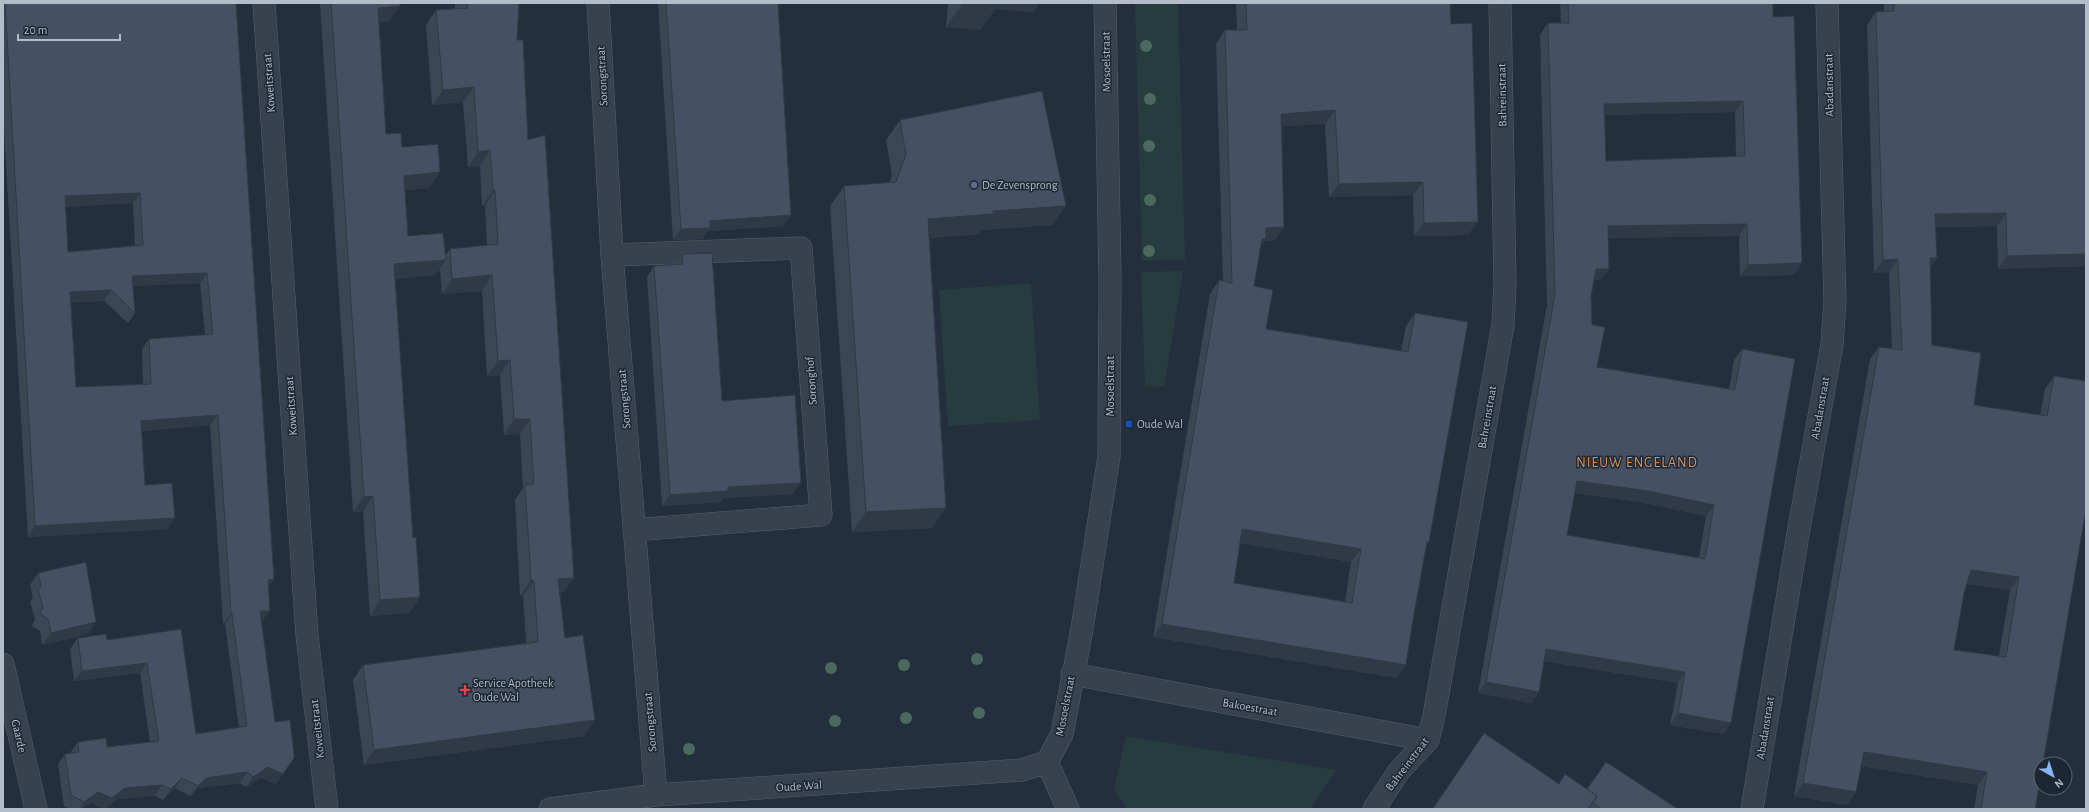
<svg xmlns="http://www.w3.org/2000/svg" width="2089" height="812" viewBox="0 0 2089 812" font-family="'Alegreya Sans',sans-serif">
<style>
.green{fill:#263c3f}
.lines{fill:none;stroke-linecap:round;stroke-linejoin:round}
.minor-casing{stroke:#565f6c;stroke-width:23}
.minor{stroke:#38414e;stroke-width:22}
.tree{fill:#4b6a5d}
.wall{fill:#3b4654;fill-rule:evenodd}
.shaded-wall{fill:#303945}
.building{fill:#455162;stroke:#303945;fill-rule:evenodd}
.service-dot{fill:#5c6f8a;stroke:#1d2633;stroke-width:1.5}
.transit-dot{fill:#1a4fb4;stroke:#1d2633;stroke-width:1.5}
.health-dot{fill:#e0444e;stroke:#1d2633;stroke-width:1.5}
.labels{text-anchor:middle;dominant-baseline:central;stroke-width:3;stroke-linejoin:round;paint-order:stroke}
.street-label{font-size:12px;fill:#b4bcc9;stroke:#1d2633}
.poi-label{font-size:12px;fill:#b4bcc9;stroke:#1d2633;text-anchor:start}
.quarter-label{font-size:14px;letter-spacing:1px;fill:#d59563;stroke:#1d2633}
</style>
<rect width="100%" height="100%" fill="#242f3e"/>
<path class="green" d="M1135 3H1178L1185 260 1142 261Z
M1183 271 1164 387 1145 386 1141 272Z
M1031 283 1040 420 948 426 939 290Z
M1126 736 1336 770 1310 809H1127L1114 790Z"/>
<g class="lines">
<defs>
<path id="minor" d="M264 3 307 635 327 809
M598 3 612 255 656 795
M612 255 801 248 821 515 634 530
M3 664 36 809
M1072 674 1428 740
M1047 762 1062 734 1082 629 1109 456 1110 278 1105 3
M1047 762 1068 809
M550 809 656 795 1022 770 1047 762
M1374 809 1399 771 1428 740 1434 716 1503 325 1505 284 1500 3
M1752 809 1798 534 1832 344 1835 301 1827 3"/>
</defs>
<use href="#minor" class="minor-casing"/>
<use href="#minor" class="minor"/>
</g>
<g class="tree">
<circle cx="1146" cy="46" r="6"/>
<circle cx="1150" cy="99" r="6"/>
<circle cx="1149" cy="146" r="6"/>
<circle cx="1150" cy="200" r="6"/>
<circle cx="1149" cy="251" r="6"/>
<circle cx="977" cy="659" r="6"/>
<circle cx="904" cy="665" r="6"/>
<circle cx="831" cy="668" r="6"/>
<circle cx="979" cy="713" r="6"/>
<circle cx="906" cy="718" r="6"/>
<circle cx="835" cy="721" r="6"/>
<circle cx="689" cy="749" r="6"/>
</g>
<path class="wall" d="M3 3H236L274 579 268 587 262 621H261L276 784 261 778 246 787 240 783 198 788 190 796 175 788 163 800 155 796 117 799 105 809 91 803 81 809H70L64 806 58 764 65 754 70 753 78 742 107 747 150 742 140 673 74 681 70 649 78 638 107 640 181 629 196 734 239 728 225 624H223L210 425 141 431 145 485 168 529 28 537 3 113ZM133 203 135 246 68 252 65 207ZM200 283 205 335 149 339 142 349 143 384 76 387 71 302 104 301 128 323 135 313 133 286Z
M320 3H400L389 21 379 22 386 134 402 147 440 172 429 188 405 190 408 236 445 256 450 249 487 245 485 206H482L480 166 468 167 463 102 432 105 426 25 436 10 455 9V5L456 3H521H519L517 40 528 140 563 593H560L565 638 595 720 584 736 364 765 353 680 363 665 526 643 523 596H520L515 500 523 488 520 434 504 435 500 375 487 376 482 291 442 294 440 269 435 275 395 279 413 538 420 597 409 613 370 616 363 511 353 512Z
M658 3H778L791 215 783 226 708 231 703 239 673 240Z
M948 3H1040L1033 12 995 9 980 30 946 27Z
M1236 3H1450L1451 24 1468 235 1414 236 1413 195 1329 197 1325 124 1282 126 1284 227 1275 240 1265 241 1260 247 1254 286 1266 329 1401 351 1406 326 1415 313 1429 542 1426 545 1397 678 1153 637 1210 294 1219 280 1223 281 1216 44 1225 30H1237ZM1240 543 1351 562 1345 602 1234 583Z
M1560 3H1773V17L1794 275 1740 276 1739 236 1608 238 1601 280H1594L1591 296 1592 325 1597 367 1729 389 1734 360 1742 349 1731 723 1723 734 1670 725 1678 683 1544 661 1539 692 1531 703 1478 693 1547 305 1540 35 1548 23H1561ZM1735 112 1736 156 1606 161 1605 115ZM1575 493 1640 502 1706 516 1699 558 1567 535Z
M1884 3H2086V266L1998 269 1997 226 1936 227 1930 267 1932 345 1974 405 2040 415 2045 389 2054 376 2035 809H1974L1978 785 1861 766 1847 805 1794 796 1870 359 1879 347 1892 349 1889 272 1874 273 1867 25 1876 12H1884ZM1967 584 2010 590 1999 656 1954 650 1964 593Z
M900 120 1052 225 981 230 979 234 929 238 932 528 852 532 830 206 844 186 889 183 892 175 886 140Z
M682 254 722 401 793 494 723 498 720 502 662 506 647 277 654 266 675 265Z
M38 573 96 622 88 634 42 645 40 631 32 626 35 619 30 602 33 598 30 585Z
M1484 733 1558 784 1678 809H1432Z"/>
<path class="shaded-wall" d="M963 3H1040L1033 12 995 9 980 30 946 27Z
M400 6 389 21 367 23 378 8Z
M474 87 463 102 432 105 443 90Z
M1743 101 1735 112 1596 115 1604 104Z
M1335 110 1325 124 1272 127 1281 114Z
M490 150 480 166 468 167 478 152Z
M440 172 429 188 394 191 404 176Z
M1423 182 1413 195 1329 197 1339 184Z
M493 190H495L485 206H482Z
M140 193 133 203 57 207 65 196Z
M1066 206 1052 225 981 230 979 234 914 239 928 219 993 211Z
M2006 213 1997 226 1926 227 1935 214Z
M791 215 783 226 708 231 703 239 673 240 681 229 710 221Z
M1478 222 1468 235 1414 236 1424 223Z
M1747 224 1739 236 1600 238 1608 226Z
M1284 227 1275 240 1265 241 1257 252 1266 228Z
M2086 254V266L1998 269 2007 256Z
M1930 258H1937L1928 271Z
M1898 259 1889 272 1874 273 1883 260Z
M446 260 435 275 384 280 394 264Z
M1802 263 1794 275 1740 276 1748 265Z
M1596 269H1609L1601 280H1588Z
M207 273 200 283 125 286 132 276Z
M492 275 482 291 442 294 452 279Z
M111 290 104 301 63 303 70 292Z
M510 360 500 375 487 376 498 361Z
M218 415 210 425 133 432 141 421Z
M514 419H530L520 434 504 435Z
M1577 481 1648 491 1714 505 1706 516 1640 502 1569 492Z
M801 483 793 494 723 498 720 502 662 506 670 495 728 487Z
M373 496 363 511 353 512 364 497Z
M946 508 932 528 852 532 866 512Z
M175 518 168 529 28 537 35 526Z
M1242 529 1361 549 1351 562 1233 542Z
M1971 570 2019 577 2010 590 1962 583Z
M574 578 563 593 547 594 558 579Z
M274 579 266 590 268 580Z
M531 580 534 581 523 596H520Z
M420 597 409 613 370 616 380 600Z
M260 611H270L262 621 253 622Z
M231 614H232L225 624H223Z
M96 622 88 634 42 645 51 633Z
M1162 624 1406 665 1397 678 1153 637Z
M1546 649 1685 672 1678 683 1538 660Z
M147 663 140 673 74 681 82 671Z
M1486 682 1539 692 1531 703 1478 693Z
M1678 713 1731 723 1723 734 1670 725Z
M595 720 584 736 364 765 374 750Z
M1864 752 1987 772 1978 785 1855 765Z
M268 767 283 774 276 784 261 778 246 787 253 777Z
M247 772 240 783 198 788 190 796 198 786 206 778Z
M182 778 175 788 163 800 171 789Z
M1803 783 1856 792 1847 805 1794 796Z
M162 785 155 796 117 799 105 809 91 803 81 809H79L84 802 98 792 125 788Z"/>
<path class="building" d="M5 3H236L274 579 268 580 270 611H260L275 722 290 720 294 754V758L283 774 268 767 253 777 247 772 206 778 198 786 182 778 171 789 162 785 125 788 112 798 98 792 84 802 71 795 65 754 79 752 78 742 106 738 107 747 159 741 147 663 82 671 78 638 106 634 107 640 181 629 196 734 247 726 232 614H231L218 415 141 421 145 485 172 483 175 518 35 526ZM140 193 143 245 68 252 65 196ZM207 273 213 334 149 339 151 384 76 387 70 292 111 290 135 313 132 276Z
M331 3H400V6L378 8 386 134 401 133 402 147 438 144 440 172 404 176 408 236 443 233 446 260 394 264 413 538 416 537 420 597 380 600 373 496 364 497Z
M467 3H519L517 40H523L528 140 545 135 574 578 558 579 565 638 583 635 595 720 374 750 363 665 538 642 534 581 531 580 525 485 534 484 530 419H514L510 360 498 361 492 275 452 279 450 249 498 244 495 190H493L490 150 478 152 474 87 443 90 436 10 468 8Z
M666 3H778L791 215 710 221V228L681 229Z
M985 3H998V4Z
M1246 3H1450L1451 24 1472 23 1478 222 1424 223 1423 182 1339 184 1335 110 1281 114 1284 227 1266 228V239H1262L1254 286 1273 290 1266 329 1408 352 1415 313 1468 322 1429 542H1427L1414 614 1406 665 1162 624 1219 280 1232 283 1225 30H1247ZM1242 529 1361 549 1352 603 1234 583Z
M1568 3H1773V17L1794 16 1802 263 1748 265 1747 224 1608 226 1609 269H1596L1591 296 1592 325 1605 327 1597 367 1735 390 1742 349 1795 359 1731 723 1678 713 1685 672 1546 649 1539 692 1486 682 1555 294 1548 23H1569ZM1743 101 1745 156 1606 161 1604 104ZM1577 481 1648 491 1714 505 1705 559 1567 535Z
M1894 3H2086V254L2007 256 2006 213 1935 214 1937 258H1930L1932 345 1981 353 1974 405 2047 416 2054 376 2086 381V509L2043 764H2041V776L2035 809H1981L1987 772 1864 752 1856 792 1803 783 1879 347 1902 350 1898 259 1883 260 1876 12 1894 11ZM1971 570 2019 577 2006 657 1954 650 1964 593Z
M1042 91 1066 206 993 211V214L928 219 946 508 866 512 844 186 896 182 906 155 900 120Z
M712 253 722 401 795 395 801 483 728 487V491L670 495 654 266 683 264 682 254Z
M86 562 96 622 51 633 48 619 40 614 43 607 38 590 41 586 38 573Z
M1484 733 1559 784 1565 774 1597 796 1588 809H1433Z
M1606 762 1678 809H1602L1593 803 1597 796 1587 789Z
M994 808V809H972Z"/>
<circle class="service-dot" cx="974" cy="185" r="4"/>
<rect class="transit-dot" x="1125" y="420" width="8" height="8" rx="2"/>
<path class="health-dot" d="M463 684h4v4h4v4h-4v4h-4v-4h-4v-4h4z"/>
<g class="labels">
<g class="street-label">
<text transform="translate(1106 62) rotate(-91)">Mosoelstraat</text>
<text transform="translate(602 76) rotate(-93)">Sorongstraat</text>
<text transform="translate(269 83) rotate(-94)">Koweitstraat</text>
<text transform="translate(1829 85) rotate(-91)">Abadanstraat</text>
<text transform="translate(1502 95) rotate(-91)">Bahreinstraat</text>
<text transform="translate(811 381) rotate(-94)">Soronghof</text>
<text transform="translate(1110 386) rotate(-90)">Mosoelstraat</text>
<text transform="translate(624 399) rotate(-95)">Sorongstraat</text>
<text transform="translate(291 406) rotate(-94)">Koweitstraat</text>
<text transform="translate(1820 408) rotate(-80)">Abadanstraat</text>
<text transform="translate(1487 417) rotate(-80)">Bahreinstraat</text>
<text transform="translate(1065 706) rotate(-79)">Mosoelstraat</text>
<text transform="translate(1250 707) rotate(10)">Bakoestraat</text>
<text transform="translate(650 722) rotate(-95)">Sorongstraat</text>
<text transform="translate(1765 728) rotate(-81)">Abadanstraat</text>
<text transform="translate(317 729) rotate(-96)">Koweitstraat</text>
<text transform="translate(19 736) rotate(77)">Gaarde</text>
<text transform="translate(1407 764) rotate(-53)">Bahreinstraat</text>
<text transform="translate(799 786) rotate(-4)">Oude Wal</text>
</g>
<g class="poi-label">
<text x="982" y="185">De Zevensprong</text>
<text x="1137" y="424">Oude Wal</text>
<text x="473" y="683">Service Apotheek<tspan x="473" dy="14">Oude Wal</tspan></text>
</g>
<g class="quarter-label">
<text x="1637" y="463">NIEUW ENGELAND</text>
</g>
</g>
<rect width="2089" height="812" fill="none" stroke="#b4bcc9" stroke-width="8"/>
<g transform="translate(2053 776) rotate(141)"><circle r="19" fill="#1d2633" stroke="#59626f"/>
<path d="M0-3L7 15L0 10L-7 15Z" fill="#8ab4f8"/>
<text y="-6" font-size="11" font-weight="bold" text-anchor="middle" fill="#b4bcc9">N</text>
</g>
<path d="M18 34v6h102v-6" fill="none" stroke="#b4bcc9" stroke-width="2"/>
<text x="24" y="34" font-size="12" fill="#b4bcc9" stroke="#1d2633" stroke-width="3" paint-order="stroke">20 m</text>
</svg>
